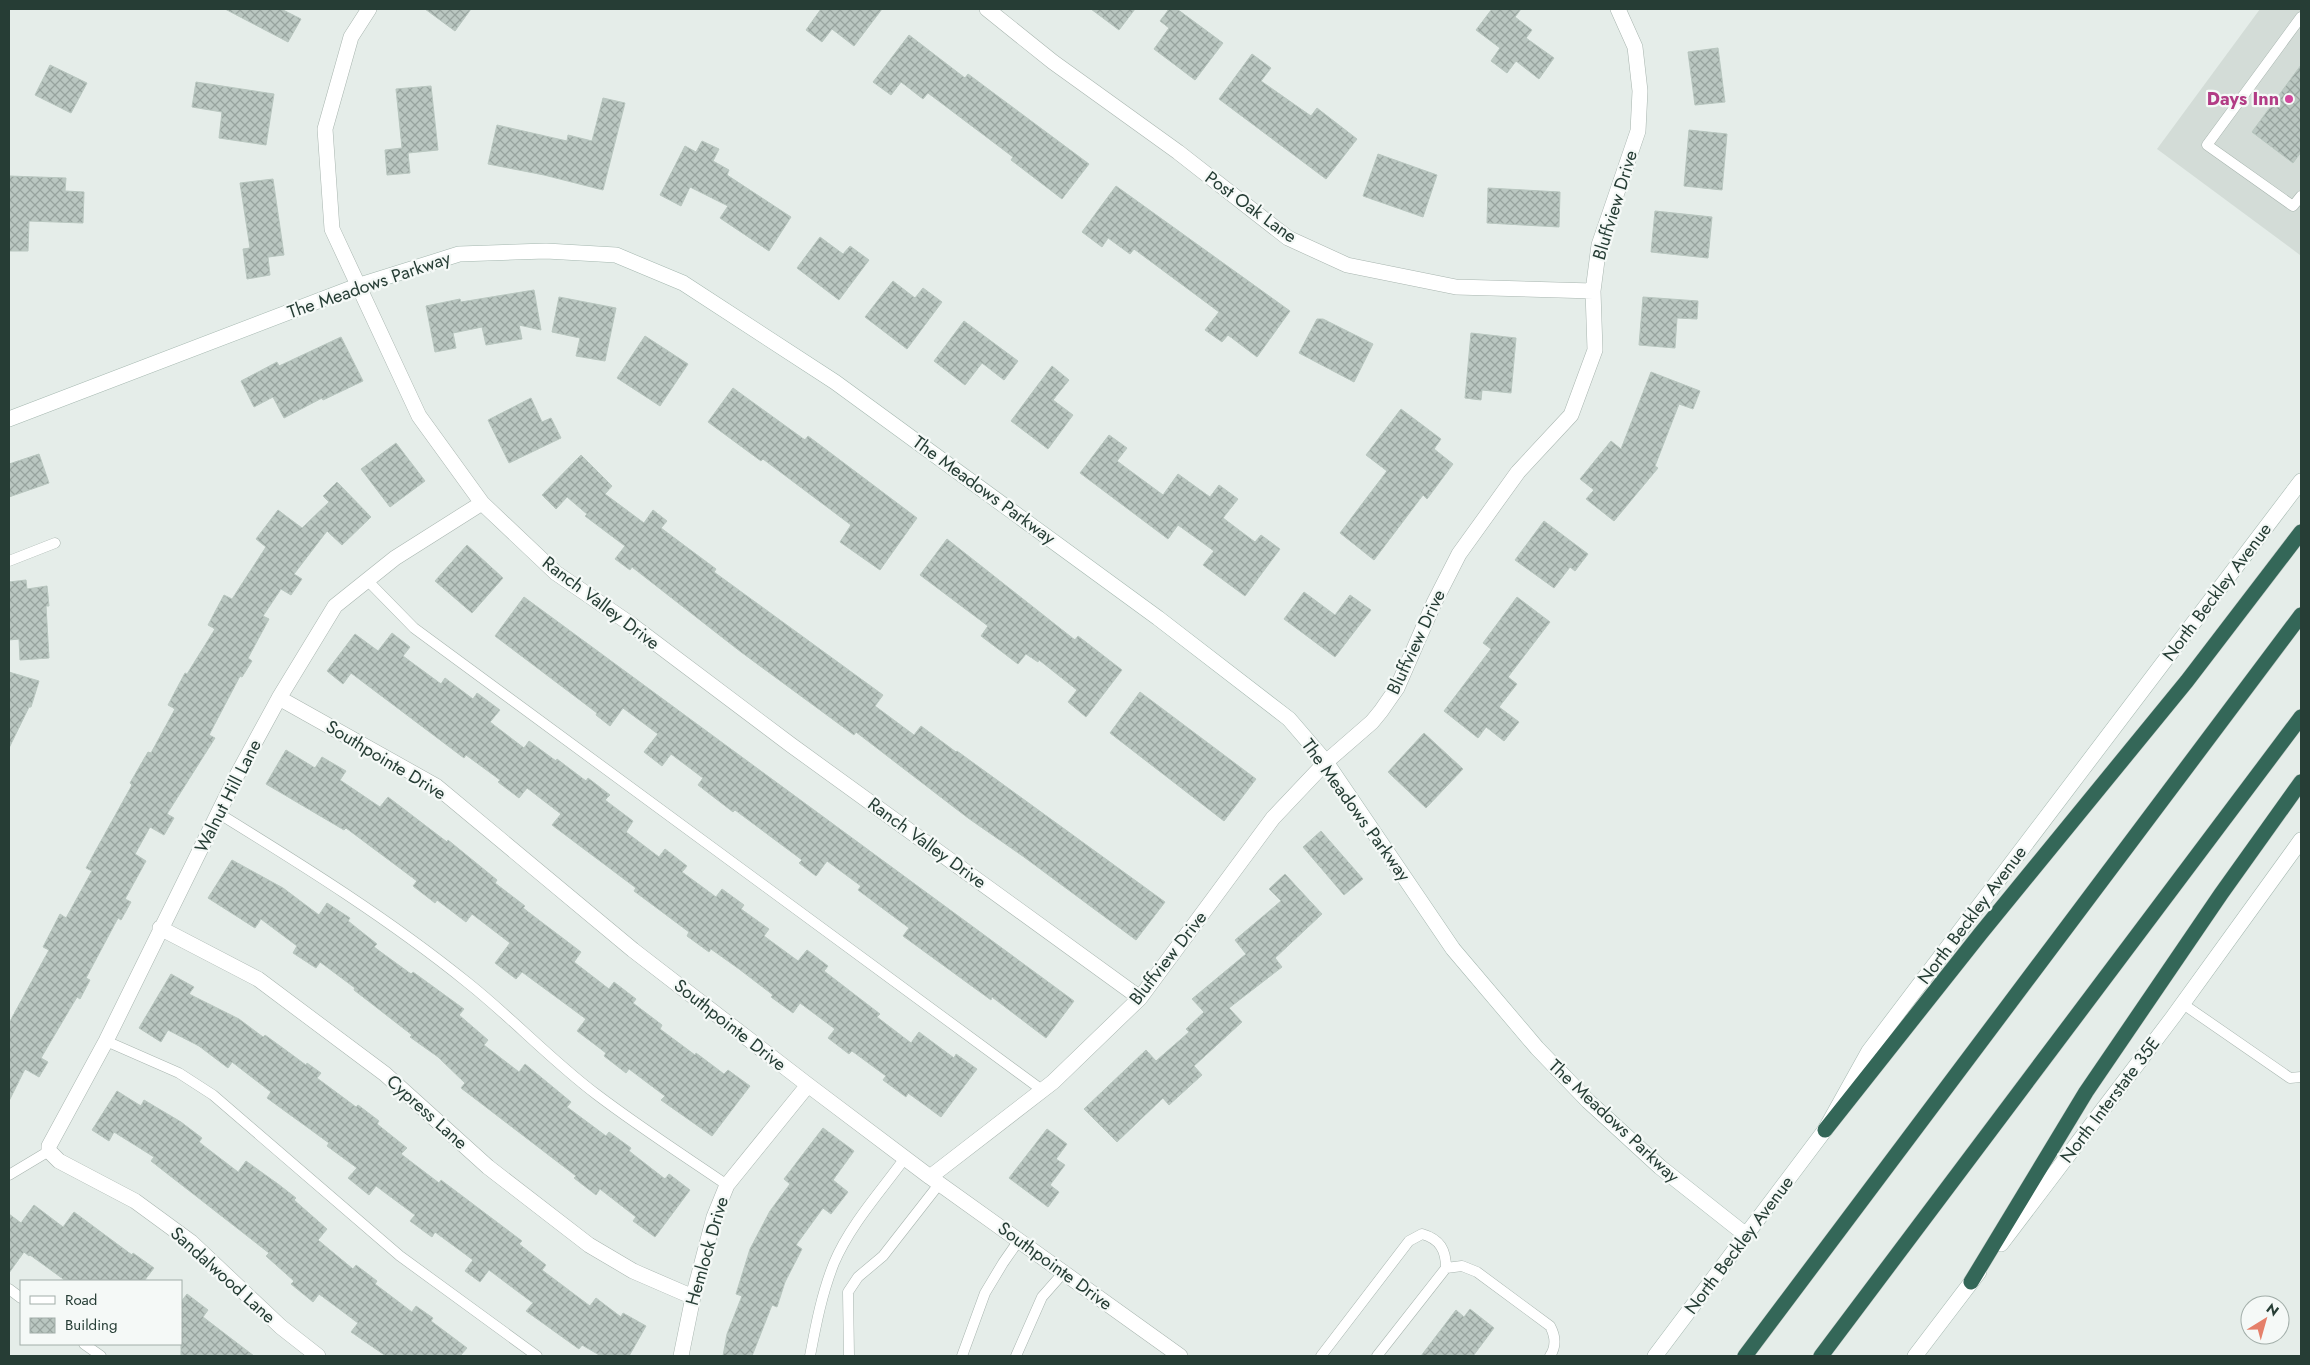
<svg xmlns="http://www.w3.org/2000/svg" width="2310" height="1365" viewBox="0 0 2310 1365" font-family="Jost,sans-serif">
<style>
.built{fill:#d3dcd7}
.building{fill:url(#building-cross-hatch);stroke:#b8c6bf}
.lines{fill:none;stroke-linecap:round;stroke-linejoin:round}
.lane-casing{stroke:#a8b5af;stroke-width:11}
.street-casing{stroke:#a8b5af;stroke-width:16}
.secondary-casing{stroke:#a4b7af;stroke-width:16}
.highway-casing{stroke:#c2c9c6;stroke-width:16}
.lane{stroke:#fff;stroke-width:10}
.street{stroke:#fff;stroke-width:15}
.secondary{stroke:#fff;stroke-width:15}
.highway{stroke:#346758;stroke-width:15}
.hotel-dot{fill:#d1479c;stroke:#f5f9f7;stroke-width:2}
.labels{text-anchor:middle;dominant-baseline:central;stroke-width:4.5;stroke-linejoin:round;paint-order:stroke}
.hotel-label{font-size:18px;font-weight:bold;fill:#b23c85;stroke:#f5f9f7;text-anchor:end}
.street-label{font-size:18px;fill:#263d35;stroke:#f5f9f7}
</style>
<defs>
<pattern id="building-cross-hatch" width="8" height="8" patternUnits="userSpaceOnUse" patternTransform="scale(1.25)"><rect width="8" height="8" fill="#bac7c1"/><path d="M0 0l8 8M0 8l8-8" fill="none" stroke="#97a39e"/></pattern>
</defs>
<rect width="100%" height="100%" fill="#e5ede9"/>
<path class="built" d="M2260 9H2301L2300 255 2157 149Z"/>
<path class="building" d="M225 9H281L301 19 288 42Z
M425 9H471L455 31Z
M821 9H882L854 46 832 29 822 42 806 30Z
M1091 9H1135L1119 30Z
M1169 9H1177L1223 43 1195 80 1154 49 1169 28 1160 21Z
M1492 9H1521L1515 17 1532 30 1526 38 1554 58 1539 79 1516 61 1507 73 1491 61 1500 48 1476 30Z
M909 35 965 78 968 74 1089 164 1062 199 1011 160 1013 157 928 93 923 99 901 82 891 95 873 82Z
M1718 48 1725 102 1695 105 1688 52Z
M1252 54 1271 68 1261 81 1311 116 1317 108 1357 139 1326 179 1219 99Z
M50 65 87 83 71 113 35 95Z
M2301 65V152L2293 163 2252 132Z
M196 82 274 94 266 145 219 138 222 112 192 107Z
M431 86 438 150 408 153 410 173 387 175 385 150 402 148 396 89Z
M603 98 625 103 603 190 544 175 488 164 497 125 567 141 568 135 592 141Z
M1689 130 1727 134 1722 190 1684 186Z
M702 141 719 149 713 161 729 170 727 175 791 217 769 251 720 218 728 206 690 187 681 206 660 195 685 146 696 152Z
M1378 154 1437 175 1423 217 1363 196Z
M9 176 66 178 65 191 84 192 83 223 29 221 28 251H9Z
M273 179 284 255 268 257 270 275 247 279 243 249 250 248 240 183Z
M1116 186 1290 311 1257 357 1228 335 1222 342 1205 330 1219 312 1134 249 1130 254 1108 238 1102 247 1082 232Z
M1488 188 1560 192 1559 227 1487 223Z
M1655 211 1712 217 1708 258 1651 252Z
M820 237 843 254 850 246 869 260 839 300 797 268Z
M893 281 915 298 923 288 942 302 907 349 865 317Z
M534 290 541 330 519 325 522 339 486 345 482 327 453 333 456 348 435 352 426 306 460 299 461 302Z
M559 297 616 308 605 361 576 356 580 338 552 332Z
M1643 297 1698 301 1697 319 1677 318 1675 348 1639 345Z
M1317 319H1323L1373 344 1354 382 1299 353Z
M964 321 1018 361 1004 380 982 363 965 385 934 361Z
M1471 333 1516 338 1511 393 1482 390 1481 400 1465 398Z
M645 336 688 364 660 406 617 378Z
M341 337 363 381 323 400 322 398 284 418 273 397 254 407 241 381 277 362 279 366Z
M1052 366 1069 380 1053 400 1073 415 1048 449 1011 421Z
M1651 372 1700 391 1693 409 1679 404 1655 466 1658 468 1614 521 1586 499 1594 490 1580 479 1611 441 1621 449Z
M733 388 805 440 808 436 917 518 880 570 840 542 851 525 763 459 761 461 708 422Z
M531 398 542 422 551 418 561 438 509 463 488 420Z
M1401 409 1441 439 1434 449 1453 464 1427 499 1423 495 1374 560 1340 533 1387 471 1366 455Z
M1109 435 1127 448 1117 461 1163 495 1178 474 1210 497 1219 485 1238 499 1223 518 1255 542 1261 535 1280 549 1245 596 1203 565 1214 551 1178 525 1168 539 1080 473Z
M396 443 425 481 390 507 361 469Z
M39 454 49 483 9 497V464Z
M581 455 612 486 605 494 644 523 653 510 667 521 661 528 716 569 714 572 883 695 875 706 914 735 921 726 956 752 957 751 1165 902 1136 940 1024 857 968 818 856 732 854 735 741 652 632 567 630 570 615 559 625 546 585 516 587 514 567 497 556 509 542 495Z
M337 482 371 517 342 545 327 531 294 574 302 579 291 595 281 589 263 616 269 619 248 658 252 661 242 677 240 676 209 735 215 738 167 814 174 818 164 835 150 827 135 854 146 861 125 899 131 902 121 920 118 918 86 978 90 980 80 999 77 997 41 1058 48 1062 39 1077 25 1069 9 1101V1023L49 950 43 947 60 914 66 918 92 871 86 868 132 785 130 783 148 752 151 753 175 709 168 705 185 673 187 674 215 629 208 625 224 595 232 599 266 547 256 539 278 510 302 528 329 502 323 496Z
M1544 521 1588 554 1575 571 1570 567 1554 588 1515 560Z
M947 539 1075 640 1078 636 1122 670 1086 717 1068 702 1077 690 1039 660 1038 662 1026 654 1018 664 981 636 988 626 920 575Z
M467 545 503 578 472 613 435 581Z
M26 580 27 589 47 586 49 606H46L49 658 20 660 19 639 9 640V582Z
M1304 592 1335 615 1350 595 1371 610 1335 657 1284 619Z
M524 597 1074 1001 1046 1038 992 997 991 1000 903 936 909 928 858 890 861 886 827 861 816 876 799 863 802 860 735 810 733 812 698 785 703 778 671 754 662 766 644 752 658 734 623 708 610 726 596 715 597 713 495 636Z
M1517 597 1550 622 1508 677 1517 684 1499 707 1519 722 1504 741 1486 727 1478 738 1444 711 1491 649 1483 643Z
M392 633 410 647 403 656 441 684 445 678 473 699 477 693 500 710 490 722 524 748 529 741 556 761 557 759 586 781 588 778 610 795 605 800 633 821 626 832 659 857 665 849 687 866 682 872 716 897 722 889 744 905 741 909 769 929 764 936 798 961 807 950 828 966 824 971 880 1014 877 1017 911 1043 919 1032 954 1058 956 1054 977 1069 941 1117 908 1093 906 1097 883 1080 886 1076 852 1051 849 1054 828 1038 835 1029 800 1003 793 1013 771 997 773 995 739 969 711 949 709 952 687 936 689 932 634 891 636 888 552 825 561 814 527 788 519 798 498 782 500 780 466 755 464 758 351 673 343 684 327 671 355 634 378 651Z
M9 672 39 681 31 707H29L9 748Z
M1140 692 1256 779 1224 821 1110 733Z
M1424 733 1463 769 1426 808 1388 772Z
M286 750 315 768 322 757 346 771 340 780 380 807 388 797 447 842 448 840 497 880 495 883 525 906 523 908 581 952 574 962 609 989 614 982 636 999 633 1003 662 1025 660 1029 695 1055 696 1053 724 1074 728 1070 750 1086 712 1136 661 1100 665 1096 629 1069 626 1073 604 1056 606 1053 577 1031 586 1019 522 972 516 979 495 963 510 943 472 914 466 922 437 900 435 903 413 886 417 881 346 828 344 830 266 784Z
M1321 831 1363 879 1344 895 1303 847Z
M232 860 283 888 319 915 327 903 350 918 348 921 377 944 374 947 411 974 413 972 464 1009 459 1015 488 1040 484 1045 519 1072 525 1064 571 1102 567 1107 606 1136 609 1132 631 1148 629 1151 665 1179 669 1174 690 1190 655 1237 633 1221 636 1217 600 1189 596 1195 574 1178 576 1176 461 1088 465 1083 438 1057 410 1037 412 1035 354 990 355 988 320 962 316 968 293 953 297 946 261 919 255 928 208 898Z
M1285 874 1322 914 1275 958 1282 967 1229 1008 1242 1022 1194 1066 1202 1075 1169 1105 1163 1098 1117 1142 1084 1109 1146 1050 1156 1061 1189 1032 1186 1029 1204 1012 1192 999 1246 954 1235 940 1281 901 1269 889Z
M171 974 194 987 189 994 239 1019 263 1037 265 1035 306 1065 307 1063 321 1073 317 1078 356 1107 358 1105 379 1121 377 1124 407 1148 401 1154 439 1183 441 1180 522 1241 519 1244 546 1265 542 1270 590 1306 596 1298 621 1317 623 1313 646 1326 629 1356H601L582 1345 579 1349 526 1311 533 1303 489 1270 480 1282 465 1271 473 1260 435 1232 432 1237 410 1221 415 1215 376 1186 369 1195 348 1178 357 1168 327 1146 329 1143 267 1098 271 1092 232 1062 228 1068 199 1046 168 1030 161 1042 139 1028Z
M117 1091 141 1106 144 1100 181 1122 202 1138 199 1142 238 1172 246 1161 278 1184 296 1198 294 1200 327 1229 318 1240 353 1269 356 1265 377 1281 375 1284 412 1312 416 1306 433 1318 431 1321 467 1348 460 1356H386L351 1332 358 1323 319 1294 313 1302 291 1284 294 1281 266 1256 269 1253 151 1161 154 1157 114 1132 109 1141 92 1130Z
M823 1128 854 1151 833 1180 848 1192 831 1214 823 1208 796 1245 802 1249 785 1282 777 1307 772 1305 752 1356H723L727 1334 742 1296 736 1294 750 1249 770 1211 790 1184 784 1179Z
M1047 1129 1067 1144 1056 1159 1065 1165 1050 1185 1059 1192 1048 1207 1009 1178Z
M34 1205 63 1227 74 1212 132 1255 133 1253 154 1268 144 1281H66L30 1255 29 1256 24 1252 9 1273V1214L21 1223Z
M187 1294 208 1310 203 1317 254 1356H181V1302Z
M1470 1309 1494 1328 1473 1356H1421L1456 1310 1464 1317Z"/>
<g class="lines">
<defs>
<path id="lane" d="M2301 17 2207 145 2293 206 2301 196
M9 561 55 543
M367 580 414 628 1042 1090
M218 813C304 866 389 919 468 983 512 1018 551 1060 596 1094 638 1126 683 1155 727 1185
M2183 1004 2290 1078 2301 1077
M106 1041 179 1073 213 1095 400 1256 537 1356
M9 1175 49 1151
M9 1289 21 1298
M84 1344 101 1356
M810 1356C816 1324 822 1293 834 1263 850 1225 881 1191 905 1158
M849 1356 848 1292 858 1277 883 1256 940 1183
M962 1356 985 1293 1003 1263 1019 1240
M1016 1356 1042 1297 1064 1272
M1321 1356 1409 1241 1422 1234C1440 1239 1446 1250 1446 1268
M1377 1356 1446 1268 1462 1266 1477 1272 1550 1326C1556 1337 1556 1347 1550 1356"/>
<path id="street" d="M369 9 351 37 325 129 332 229 419 416 482 503 556 573 629 623 791 745 1140 998
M987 9 1053 62 1178 152 1288 238 1347 265 1456 287 1593 291
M279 698 436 786 633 950 808 1085 930 1177 1180 1356
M160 928 258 979 385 1074 488 1167 589 1245 633 1271 693 1297
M930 1177 1053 1082 1140 998 1273 818 1326 762 1372 722 1381 711 1397 688 1434 603 1459 554 1518 472 1571 415 1595 350 1593 291 1599 245 1638 131 1640 91 1635 47 1618 9
M318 1356 281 1327 191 1242 135 1201 59 1161 49 1151V1146L106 1041 236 777 279 698 335 606 395 558 482 503
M681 1356 693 1297 714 1217 727 1185 808 1085"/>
<path id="secondary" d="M9 419 357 286 459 254 546 251 616 255 683 283 835 382 1158 618 1289 719 1326 762 1453 949 1537 1048 1588 1101 1660 1167 1746 1235
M2001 1244 2173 1017 2301 840
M1655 1356 1825 1130 1869 1051 2301 481
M1915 1356 1979 1272"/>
<path id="highway" d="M1825 1130 1981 933 2187 681 2301 532
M1971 1282 2086 1092 2221 894 2301 782
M1745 1356 2301 615
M1821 1356 2301 717"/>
</defs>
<use href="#lane" class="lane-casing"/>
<use href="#street" class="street-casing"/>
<use href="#secondary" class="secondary-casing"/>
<use href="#highway" class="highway-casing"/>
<use href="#lane" class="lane"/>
<use href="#street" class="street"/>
<use href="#secondary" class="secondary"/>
<use href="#highway" class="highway"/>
</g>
<circle class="hotel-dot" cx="2289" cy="99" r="5"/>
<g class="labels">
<g class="hotel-label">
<text x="2279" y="99">Days Inn</text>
</g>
<g class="street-label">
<text transform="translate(1615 205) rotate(-73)">Bluffview Drive</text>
<text transform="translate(1251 207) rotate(36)">Post Oak Lane</text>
<text transform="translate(369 285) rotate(-19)">The Meadows Parkway</text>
<text transform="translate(984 490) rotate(36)">The Meadows Parkway</text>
<text transform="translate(2217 592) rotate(-53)">North Beckley Avenue</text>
<text transform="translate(601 603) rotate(37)">Ranch Valley Drive</text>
<text transform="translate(1416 642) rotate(-65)">Bluffview Drive</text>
<text transform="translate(386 760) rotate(31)">Southpointe Drive</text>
<text transform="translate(228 796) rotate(-63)">Walnut Hill Lane</text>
<text transform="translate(1356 810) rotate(54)">The Meadows Parkway</text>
<text transform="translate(927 843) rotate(36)">Ranch Valley Drive</text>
<text transform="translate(1972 915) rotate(-53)">North Beckley Avenue</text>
<text transform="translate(1168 958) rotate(-52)">Bluffview Drive</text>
<text transform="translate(730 1025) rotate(38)">Southpointe Drive</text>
<text transform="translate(2110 1100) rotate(-53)">North Interstate 35E</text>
<text transform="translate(427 1112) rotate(42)">Cypress Lane</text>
<text transform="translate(1614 1121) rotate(43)">The Meadows Parkway</text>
<text transform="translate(1739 1245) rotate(-53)">North Beckley Avenue</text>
<text transform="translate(707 1251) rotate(-74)">Hemlock Drive</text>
<text transform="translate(1055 1266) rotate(36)">Southpointe Drive</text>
<text transform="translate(223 1275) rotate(42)">Sandalwood Lane</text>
</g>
</g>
<rect width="2310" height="1365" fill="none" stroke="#263d35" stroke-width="20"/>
<rect x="20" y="1280" width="162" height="65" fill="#f5f9f7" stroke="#a2aea9"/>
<rect x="30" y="1296" width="25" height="8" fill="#ffffff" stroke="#a2aea9"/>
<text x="65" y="1305" font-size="15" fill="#263d35">Road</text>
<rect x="30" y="1318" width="25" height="15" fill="url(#building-cross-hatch)" stroke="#a2aea9"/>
<text x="65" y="1330" font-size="15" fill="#263d35">Building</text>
<g transform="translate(2265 1320) rotate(37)"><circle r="24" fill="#f5f9f7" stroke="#a2aea9"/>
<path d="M0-4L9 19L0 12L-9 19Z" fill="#e5806a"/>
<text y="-8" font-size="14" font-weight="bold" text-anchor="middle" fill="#263d35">N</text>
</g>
</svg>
